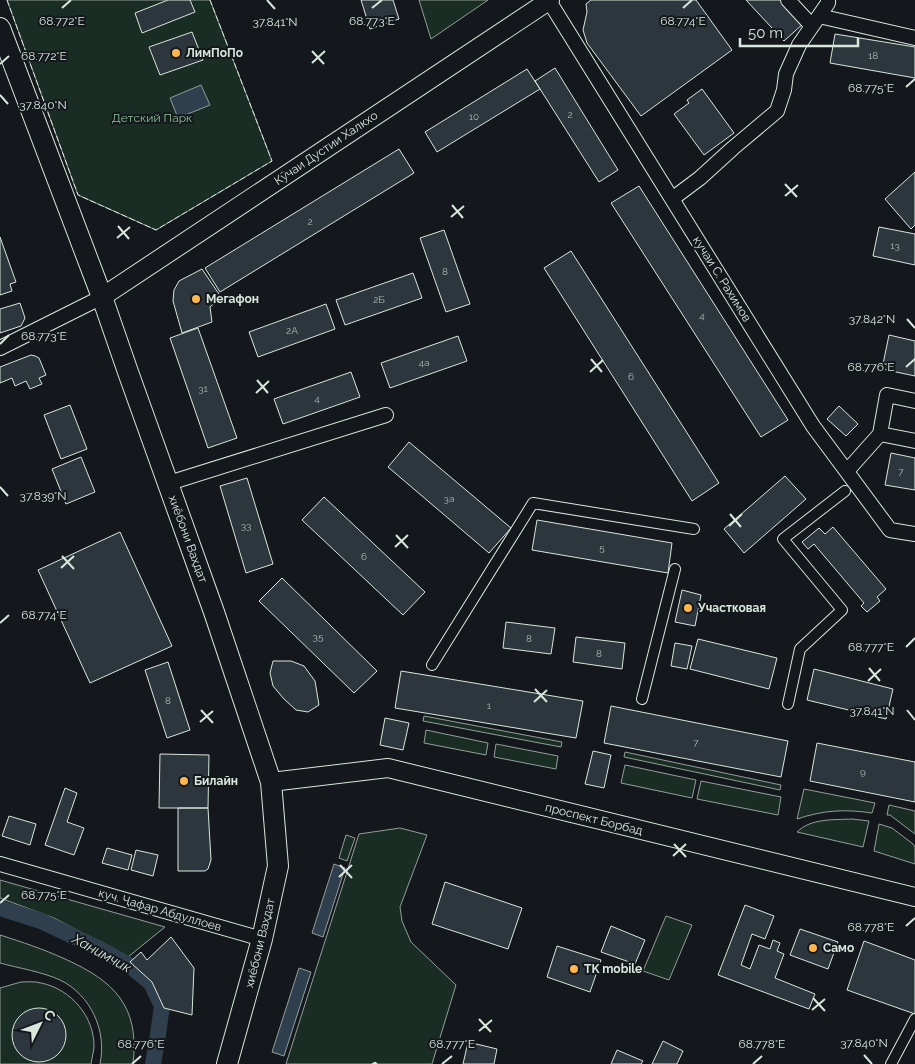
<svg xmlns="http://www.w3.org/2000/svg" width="915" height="1064" viewBox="0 0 915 1064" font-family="Raleway,sans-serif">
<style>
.green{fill:#1a2d24;stroke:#939e99}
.water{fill:#2f3f4d;stroke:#939e99}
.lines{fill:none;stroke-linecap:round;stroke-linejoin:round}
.canal{stroke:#2f3f4d;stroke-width:16}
.building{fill:#2c363c;stroke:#d8e6dc}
.pedestrian-casing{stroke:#d8e6dc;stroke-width:12}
.minor-casing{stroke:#d8e6dc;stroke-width:16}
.tertiary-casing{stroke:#d8e6dc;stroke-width:20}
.secondary-casing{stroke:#d8e6dc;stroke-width:22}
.pedestrian{stroke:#14181c;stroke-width:10}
.minor{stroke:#14181c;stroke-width:14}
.tertiary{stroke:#14181c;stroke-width:18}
.secondary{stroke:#14181c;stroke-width:20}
.fence{stroke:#d8e6dc;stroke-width:1;stroke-dasharray:6 2.5;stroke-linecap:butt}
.wall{stroke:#d8e6dc;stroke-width:2.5}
.ticks{fill:none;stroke:#d8e6dc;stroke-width:2}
.poi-dot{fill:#ffb74d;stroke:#14181c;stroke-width:2}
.labels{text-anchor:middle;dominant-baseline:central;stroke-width:4;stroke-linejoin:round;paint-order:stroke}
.number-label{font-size:10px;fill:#adbab4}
.poi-label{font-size:12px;font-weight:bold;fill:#d8e6dc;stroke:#14181c;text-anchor:start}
.park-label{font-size:12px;fill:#8ac095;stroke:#14181c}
.street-label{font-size:12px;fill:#d8e6dc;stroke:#14181c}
.water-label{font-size:14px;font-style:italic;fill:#d8e6dc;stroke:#14181c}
.ticks-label{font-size:12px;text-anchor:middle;fill:#d8e6dc;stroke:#14181c;stroke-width:4;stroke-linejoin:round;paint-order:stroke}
</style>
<rect width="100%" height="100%" fill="#14181c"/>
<path class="green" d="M7 0H210L272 161 156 230 78 195Z
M419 0H488L431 39Z
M424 716 562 742 561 747 423 721Z
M426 730 488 743 486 755 424 743Z
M496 744 558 756 556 769 494 757Z
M625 752 781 785 780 790 624 757Z
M625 765 696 780 692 798 621 783Z
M701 781 781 797 778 815 697 799Z
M804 789 875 803 872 813C845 809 824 810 797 819Z
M889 805 915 811V834L890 815H887Z
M852 819 869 821 863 847 797 832C811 818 834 820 852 819Z
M879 824 892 828 913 844 915 847V864L874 851Z
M400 828 427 835 400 907 402 921 411 942 456 985 432 1064H286L359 834Z
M346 835 355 838 347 861 339 858Z
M0 880 165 927 128 957 54 918 0 898Z
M666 916 692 925 669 980 643 971Z
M0 935C22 942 43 949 65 959 114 981 140 1006 133 1064H100C107 1031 91 995 60 980 43 972 18 968 0 963Z
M21 982C27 982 34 981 41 983 71 989 95 1017 94 1048 93 1053 92 1059 91 1064H0V988Z"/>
<path class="water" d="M201 85 210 105 178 118 170 98Z
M334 864 345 868 323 937 312 933Z
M299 968 311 972 284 1056 272 1052Z"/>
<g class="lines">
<path class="canal" d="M0 908 41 921 100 949 129 965 151 983 162 1006 157 1041 153 1064"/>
</g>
<path class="building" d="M168 0H190L195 12 142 33 135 13Z
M361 0H393L399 19 370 29Z
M591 0H696L732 50 641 116 587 43 583 30 587 12 586 4Z
M746 0H782L804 23 784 41Z
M192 32 203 60 160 75 149 47Z
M835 34 915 47V78L830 63Z
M555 68 618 170 599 182 535 81Z
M527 69 540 89 437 152 425 132Z
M702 89 734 133 704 155 674 114 689 103 687 100Z
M399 149 414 173 220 292 205 268Z
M915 172V225L911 229 885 199Z
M639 186 788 420 761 437 611 203Z
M879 227 915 234V265L873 256Z
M444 230 470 304 446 312 420 238Z
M0 237 16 282 10 284 12 291 0 295Z
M571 251 719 483 692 501 544 268Z
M202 269 221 297 210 307 212 322 182 333 173 301 174 290 179 281Z
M413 273 422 298 345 325 336 300Z
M20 303 25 318 21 326 0 333V309Z
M326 304 335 329 258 357 249 332Z
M198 328 237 438 208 448 170 338Z
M889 335 915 341V376L882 369Z
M458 336 467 361 390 388 381 363Z
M31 355 35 356 39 358 46 375 39 378 42 384 30 389 26 381 15 386 12 378 0 383V367Z
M351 372 360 397 283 424 274 399Z
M70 405 87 449 61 459 44 415Z
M839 406 858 424 846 436 827 419Z
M409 442 511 528 489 553 388 467Z
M891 453 915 458V490L885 485Z
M81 457 95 492 66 504 52 469Z
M785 476 806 499 744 553 724 529Z
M247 478 273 564 246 573 220 486Z
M324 497 425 592 403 615 302 520Z
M537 520 672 543 668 573 532 550Z
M833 527 886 589 877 597 880 601 867 612 861 606 864 603 814 544 808 549 802 542 819 528 825 534Z
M120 532 172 646 90 683 38 570Z
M282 578 377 671 354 693 259 601Z
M682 590 701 595 695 626 675 622Z
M506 622 555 628 551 654 503 648Z
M576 637 625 643 622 669 573 662Z
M698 639 777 658 769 689 690 669Z
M675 643 692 646 687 669 671 666Z
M273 661H291L304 666 315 681 319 705 308 712 296 710 284 699 273 686 270 673Z
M168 662 190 730 167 738 145 670Z
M814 669 893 689 886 719 807 700Z
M401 671 583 701 576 738 395 708Z
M611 706 788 741 781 777 604 743Z
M385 718 409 723 403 750 380 745Z
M817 743 915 762V802L810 781Z
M593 751 611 755 604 788 585 784Z
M160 754 209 755 208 808H159Z
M65 788 77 793 67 822 84 828 74 855 45 845Z
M178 808H208L211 860 208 869 205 871H178Z
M9 816 36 824 30 845 2 836Z
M107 848 132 855 128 870 102 863Z
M136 850 158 855 153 876 131 870Z
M445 882 522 908 508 949 432 924Z
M745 905 774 916 765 939 752 934 741 965 750 969 759 945 770 949 773 940 780 943 777 951 784 954 775 978 815 994 809 1009 718 975Z
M611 926 645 940 635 964 601 952Z
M800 929 838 942 828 969 790 955Z
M171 937 194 968 192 1015 164 1008 152 982 130 962 141 952 147 960Z
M864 941 915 960V1014L847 990Z
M557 946 601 960 590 992 547 977Z
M12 1035a27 27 0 1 1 54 0a27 27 0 1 1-54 0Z
M663 1041 683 1051 677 1064H652Z
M468 1042 497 1049 494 1064H463Z
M617 1050 643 1061 641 1064H611Z"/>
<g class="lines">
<defs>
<path id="pedestrian" d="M432 665 533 503 694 529
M642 699 675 569
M788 704 800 649 842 610 783 539 845 491
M891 1064 915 1019"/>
<path id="minor" d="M788 0 812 26
M549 1 813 426 890 530 915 534
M819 16 915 38
M672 199 700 178 733 148 777 111 784 90 786 74 799 45 828 3V0
M0 348 102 297
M880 434 887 395 915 401
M847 471 880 434 915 441
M169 483 386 415
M0 864 262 939"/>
<path id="tertiary" d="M102 297 550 0
M271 782 388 768 915 897"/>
<path id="secondary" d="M0 28 102 297 128 372 214 612 271 782 278 866 262 939 227 1064"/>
</defs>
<use href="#pedestrian" class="pedestrian-casing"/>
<use href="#minor" class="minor-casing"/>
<use href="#tertiary" class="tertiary-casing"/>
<use href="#secondary" class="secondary-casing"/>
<use href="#pedestrian" class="pedestrian"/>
<use href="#minor" class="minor"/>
<use href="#tertiary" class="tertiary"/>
<use href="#secondary" class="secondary"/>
<path class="fence" d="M7 0 78 195 156 230 272 161 210 0"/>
<path class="wall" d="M373 1064 375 1063 376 1064"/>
</g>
<path class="ticks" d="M267 0 275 9M62 8 71 0M372 8 382 0M683 8 692 0M312 51 324 64M312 63 325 51M0 64 9 56M906 87 915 79M0 95 8 104M785 184 797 197M785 196 798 185M452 205 463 218M451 217 464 206M118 226 129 239M117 238 130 227M907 319 915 328M0 344 9 335M591 359 602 372M906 367 915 359M590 372 603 360M257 380 268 393M256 393 269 381M0 487 8 496M730 514 741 527M729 526 742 514M396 535 408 548M395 547 408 535M62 556 74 569M61 568 74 556M0 623 9 615M906 647 915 638M869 668 880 681M868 681 881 669M535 689 547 702M534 702 547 690M201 710 213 723M907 710 915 720M200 722 213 711M674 844 686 857M673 856 686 844M340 865 352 878M339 877 352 865M0 903 9 895M906 926 915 918M813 998 825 1011M812 1010 825 999M479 1019 491 1032M479 1031 492 1020M864 1055 872 1064M132 1064 141 1056M442 1064 452 1056M753 1064 762 1056"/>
<g class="poi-dot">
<circle cx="176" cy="53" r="5"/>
<circle cx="196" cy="299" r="5"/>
<circle cx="688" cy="608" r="5"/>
<circle cx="184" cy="781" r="5"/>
<circle cx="813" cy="948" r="5"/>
<circle cx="574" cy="969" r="5"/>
</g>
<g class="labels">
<g class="number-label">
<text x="873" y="55">18</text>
<text x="570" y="114">2</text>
<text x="474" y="116">10</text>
<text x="310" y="221">2</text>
<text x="895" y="245">13</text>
<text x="445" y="271">8</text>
<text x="379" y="299">2Б</text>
<text x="702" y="315">4</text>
<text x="292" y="330">2A</text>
<text x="424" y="362">4а</text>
<text x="631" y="376">6</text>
<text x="203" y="388">31</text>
<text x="317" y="398">4</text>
<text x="901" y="471">7</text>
<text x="449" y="498">3а</text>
<text x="246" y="525">33</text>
<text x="602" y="547">5</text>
<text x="364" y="556">6</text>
<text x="318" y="636">35</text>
<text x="529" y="638">8</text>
<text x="599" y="653">8</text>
<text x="168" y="700">8</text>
<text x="489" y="705">1</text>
<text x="696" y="742">7</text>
<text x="863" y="771">9</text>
</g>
<g class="poi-label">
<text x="186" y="53">ЛимПоПо</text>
<text x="206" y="299">Мегафон</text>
<text x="698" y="608">Участковая</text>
<text x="194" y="781">Билайн</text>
<text x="823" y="948">Само</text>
<text x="584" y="969">TK mobile</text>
</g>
<g class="park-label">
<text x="152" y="118">Детский Парк</text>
</g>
<g class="street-label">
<text transform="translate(326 148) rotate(-34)">Кӯчаи Дустии Халкхо</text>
<text transform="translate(722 279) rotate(58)">кучаи С. Рахимов</text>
<text transform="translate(188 539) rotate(70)">хиёбони Ваҳдат</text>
<text transform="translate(594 819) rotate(14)">проспект Борбад</text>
<text transform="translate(160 910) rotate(16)">куч. Ҷафар Абдуллоев</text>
<text transform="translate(260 943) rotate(-76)">хиёбони Ваҳдат</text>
</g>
<g class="water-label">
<text transform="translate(102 953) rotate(29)">Ханимчик</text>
</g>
</g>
<g class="ticks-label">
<text x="62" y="25">68.772°E</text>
<text x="372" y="25">68.773°E</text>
<text x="683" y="25">68.774°E</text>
<text x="275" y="26">37.841°N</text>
<text x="44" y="60">68.772°E</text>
<text x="871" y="92">68.775°E</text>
<text x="43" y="109">37.840°N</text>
<text x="872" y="323">37.842°N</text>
<text x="44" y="340">68.773°E</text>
<text x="871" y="371">68.776°E</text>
<text x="43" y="500">37.839°N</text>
<text x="44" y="619">68.774°E</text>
<text x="871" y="651">68.777°E</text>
<text x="872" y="715">37.841°N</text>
<text x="44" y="899">68.775°E</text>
<text x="871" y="931">68.778°E</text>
<text x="864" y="1047">37.840°N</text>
<text x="141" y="1048">68.776°E</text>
<text x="452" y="1048">68.777°E</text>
<text x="762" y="1048">68.778°E</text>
</g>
<g transform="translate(40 1024) rotate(48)" stroke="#14181c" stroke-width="4" paint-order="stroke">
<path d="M0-4L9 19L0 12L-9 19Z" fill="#d8e6dc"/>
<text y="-8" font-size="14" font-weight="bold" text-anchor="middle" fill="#d8e6dc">С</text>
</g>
<path d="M740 38v8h118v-8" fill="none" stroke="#d8e6dc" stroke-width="2.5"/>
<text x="748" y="38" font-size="15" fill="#d8e6dc" stroke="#14181c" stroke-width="4" paint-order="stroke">50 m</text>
</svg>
